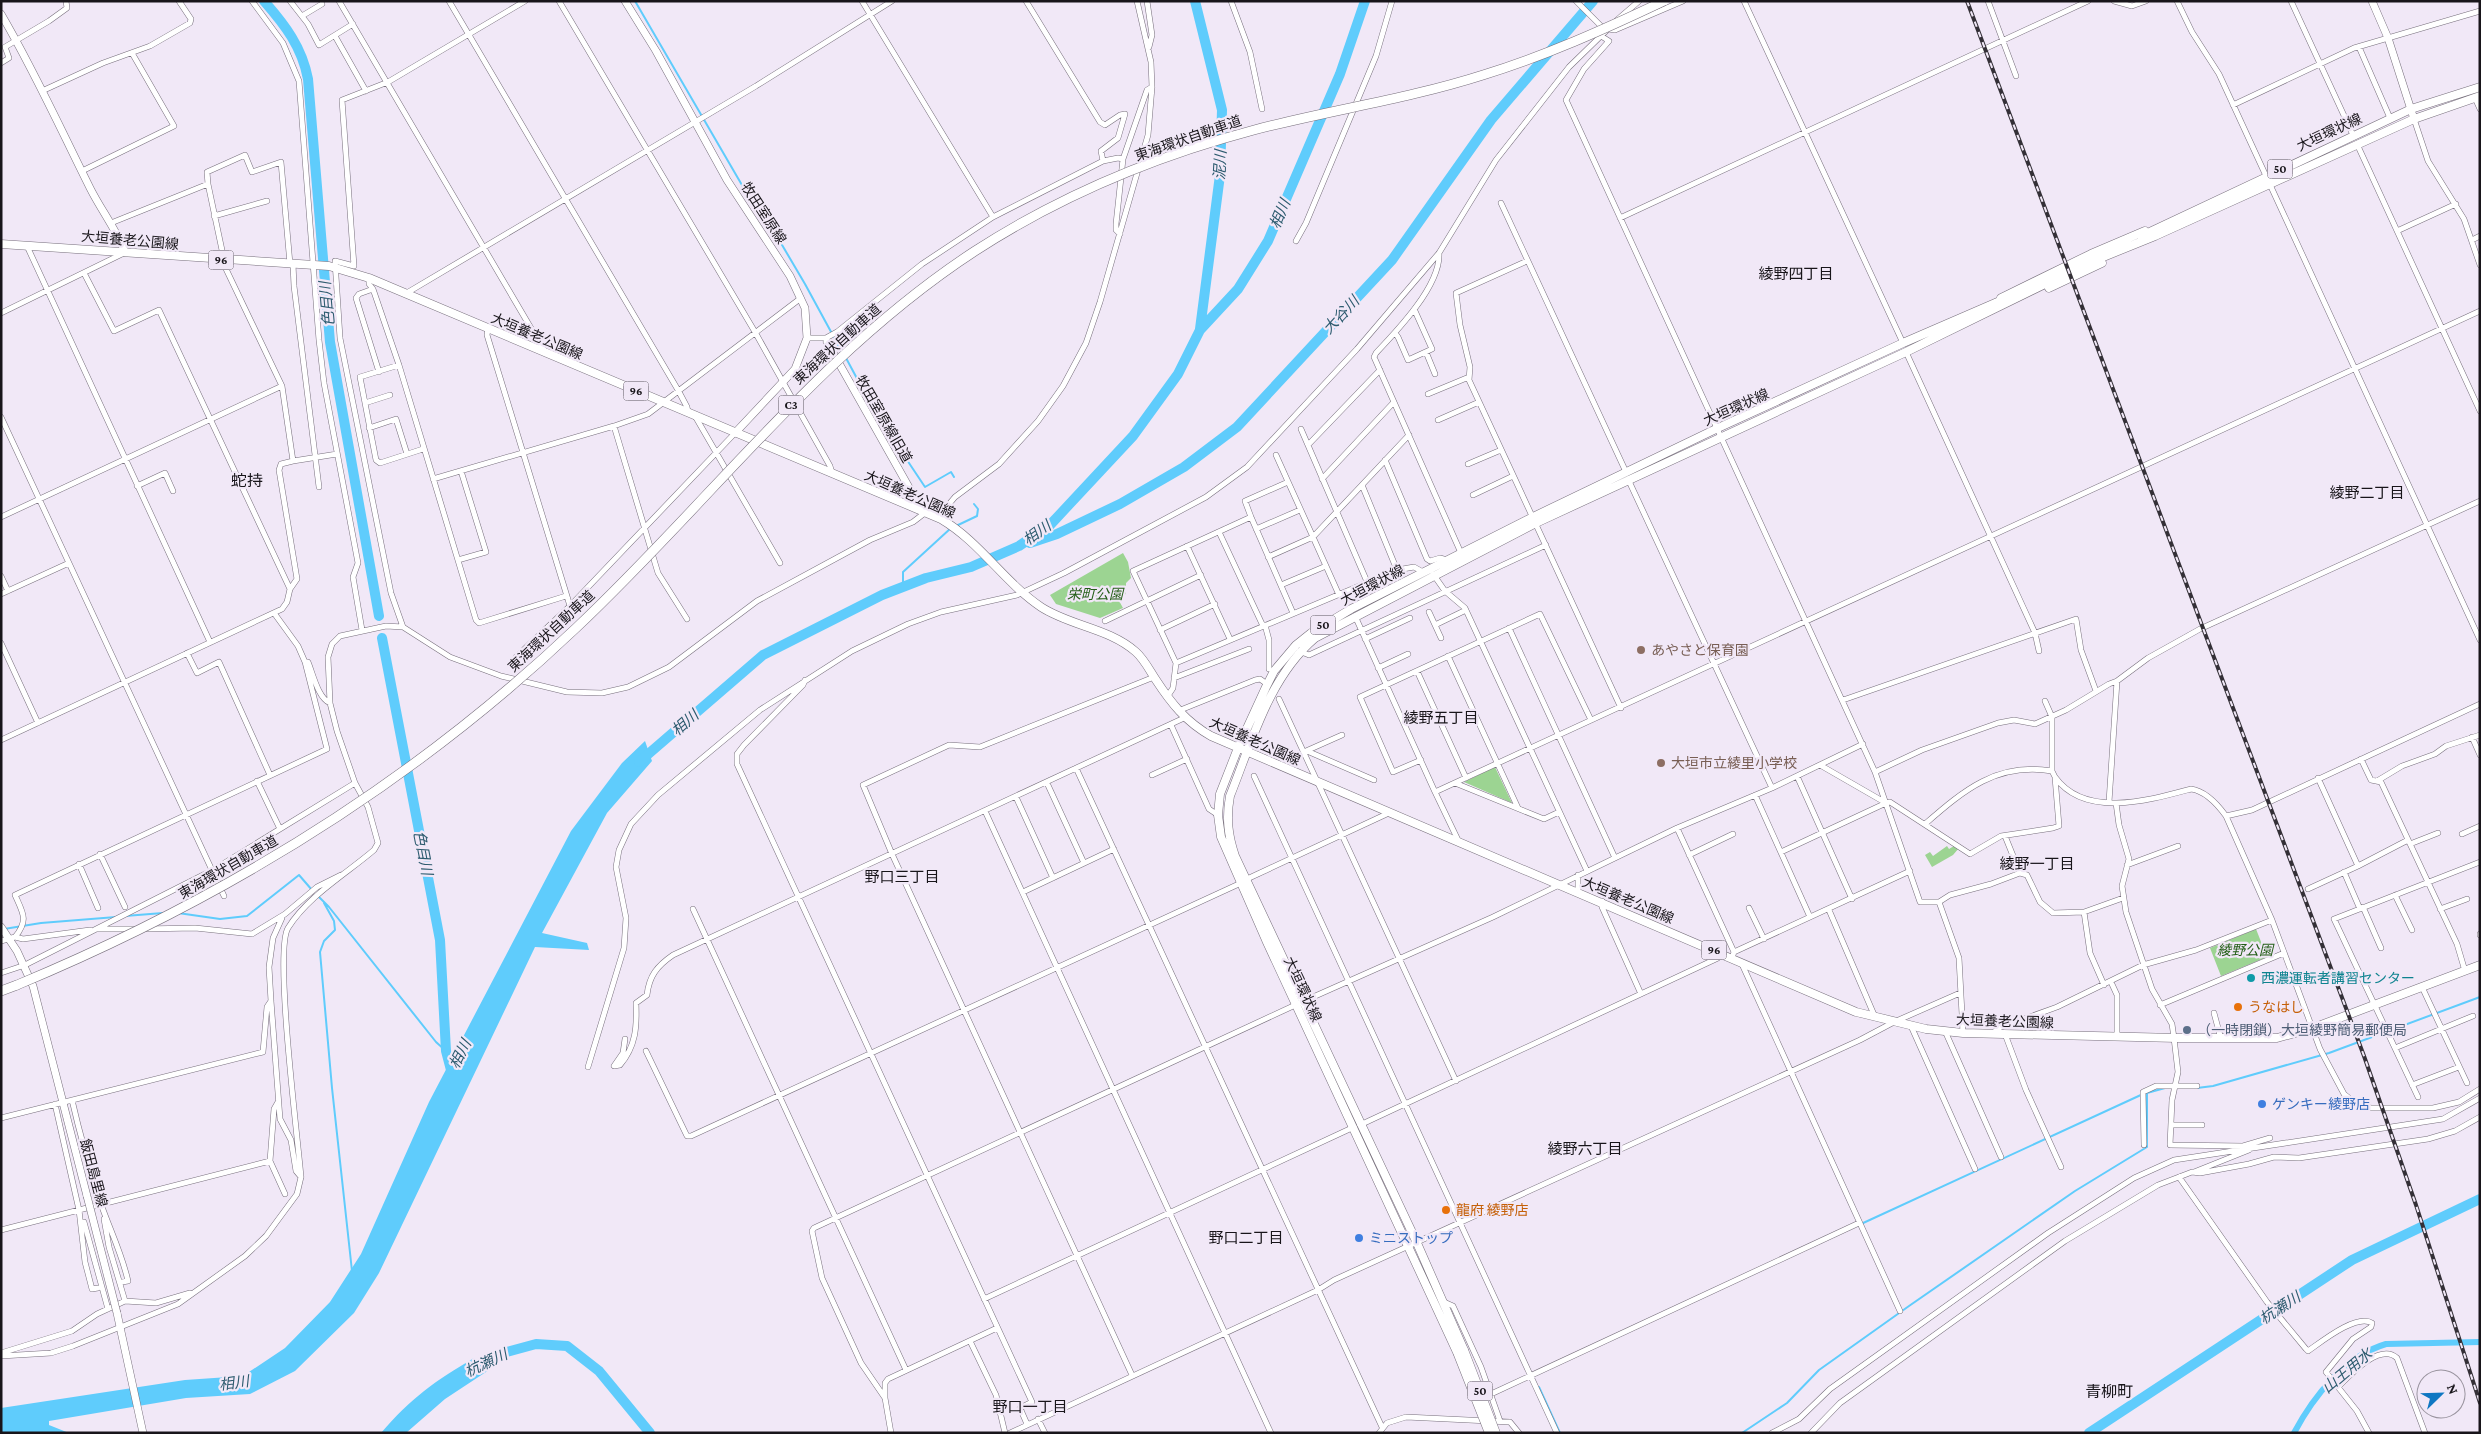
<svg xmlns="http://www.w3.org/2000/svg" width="2481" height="1434" viewBox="0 0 2481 1434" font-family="'Crimson Pro','Noto Sans JP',serif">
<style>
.green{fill:#9cd492}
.water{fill:#5fccfc}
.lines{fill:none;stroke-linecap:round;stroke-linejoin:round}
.stream{stroke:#5fccfc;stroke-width:2}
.canal{stroke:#5fccfc;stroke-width:6}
.river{stroke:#5fccfc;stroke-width:10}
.street-casing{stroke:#776f7c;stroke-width:6}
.secondary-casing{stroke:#776f7c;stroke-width:8}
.primary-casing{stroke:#776f7c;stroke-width:9}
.highway-casing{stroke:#776f7c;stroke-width:10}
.street{stroke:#fff;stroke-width:5}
.secondary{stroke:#fff;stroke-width:7}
.primary{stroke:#fff;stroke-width:8}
.highway{stroke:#fff;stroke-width:9}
.rail-casing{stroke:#343037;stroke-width:4}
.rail{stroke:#f1e8f7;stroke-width:2;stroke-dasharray:5.5;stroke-linecap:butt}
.secondary-bridge-casing{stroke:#776f7c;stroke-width:8;stroke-linecap:butt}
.primary-bridge-casing{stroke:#776f7c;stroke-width:9;stroke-linecap:butt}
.highway-bridge-casing{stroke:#776f7c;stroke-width:10;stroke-linecap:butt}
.secondary-bridge{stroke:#fff;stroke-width:7}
.primary-bridge{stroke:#fff;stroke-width:8}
.highway-bridge{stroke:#fff;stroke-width:9}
.education-dot{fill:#8d6e63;stroke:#f1e8f7;stroke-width:2}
.culture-dot{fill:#0f9aa8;stroke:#f1e8f7;stroke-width:2}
.food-dot{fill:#e8710a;stroke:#f1e8f7;stroke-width:2}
.service-dot{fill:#5c6f8a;stroke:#f1e8f7;stroke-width:2}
.shop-dot{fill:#3f7fe0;stroke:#f1e8f7;stroke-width:2}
.labels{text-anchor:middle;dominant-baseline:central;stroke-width:4.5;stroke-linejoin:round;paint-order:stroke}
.shield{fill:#f1e8f7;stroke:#59545c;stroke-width:1}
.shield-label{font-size:12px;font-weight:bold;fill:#18151a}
.street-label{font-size:14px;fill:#18151a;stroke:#f1e8f7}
.park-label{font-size:14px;font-style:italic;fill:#235e17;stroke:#f1e8f7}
.education-label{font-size:14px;fill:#785e54;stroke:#f1e8f7;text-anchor:start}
.culture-label{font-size:14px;fill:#0d838f;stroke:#f1e8f7;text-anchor:start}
.food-label{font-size:14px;fill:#c56008;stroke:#f1e8f7;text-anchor:start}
.service-label{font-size:14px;fill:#4e5e75;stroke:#f1e8f7;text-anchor:start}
.shop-label{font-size:14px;fill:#366cbe;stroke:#f1e8f7;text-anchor:start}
.water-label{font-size:15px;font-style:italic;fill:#2d5b6f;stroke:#f1e8f7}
.neighbourhood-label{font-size:15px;fill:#18151a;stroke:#f1e8f7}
.quarter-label{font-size:16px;fill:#18151a;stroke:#f1e8f7}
</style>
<rect width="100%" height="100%" fill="#f1e8f7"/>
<path class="green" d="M1123 553 1128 562 1131 578 1126 583V594L1117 597 1123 608 1100 618 1056 604 1050 595Z
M1495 767 1512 803 1464 782Z
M1947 846 1949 849 1954 846 1959 848 1953 855 1932 867 1925 855 1930 852 1933 856Z
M2256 929 2267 957 2221 976 2210 948Z"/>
<path class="water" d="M645 741 652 761 607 813 542 933 587 943 589 950 535 947 379 1273 354 1313 295 1371 250 1394 186 1398 49 1421V1425L69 1433H1V1408L185 1380 243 1376 285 1348 330 1302 361 1254 429 1102 571 831 622 763Z
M474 1358 489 1370 445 1399 406 1433H381C411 1398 435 1381 474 1358Z"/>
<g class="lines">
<path class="stream" d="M635 1 746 192 775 233 805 284 842 352
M846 358 875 412 925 487 951 472 954 477
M956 526 977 516 978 509 974 504
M903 587V572L951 528
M317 895 329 907 436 1042 446 1051
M324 903 334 921 335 930 324 941 320 952 332 1088 352 1271
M178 913 220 919 247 916 299 875 312 890
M125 916 163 913
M4 929 41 923 116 917
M2197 1088 2213 1086 2329 1053 2480 997
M1861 1224 2143 1094
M1539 1387 1560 1433
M1742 1433 1787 1403 1819 1370 1909 1306 2075 1191 2147 1147V1093L2165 1088"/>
<path class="canal" d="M2294 1433C2313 1397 2345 1356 2386 1344L2480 1342"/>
<path class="river" d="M264 1C285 25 302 47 308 79L330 342 379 616
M1195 1 1222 110 1220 175 1200 329
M1030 543 1057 534 1120 504 1184 467 1237 427 1392 260 1491 120 1593 1
M382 638 440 940 446 1051 451 1070
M639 762 763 655 882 595 926 578 971 567 1019 546 1050 525 1133 436 1178 374 1200 330 1238 289 1268 241 1340 74 1365 1
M471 1369 503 1353 536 1344 567 1346 599 1371 650 1433
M2089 1433 2352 1260 2480 1199"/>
<defs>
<path id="street" d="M252 1 283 43 299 81 319 340 324 383 358 563 353 577 362 630
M290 1 308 24 319 45 353 24
M339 1 545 352
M449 1 678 390 687 407 688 412
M559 1 755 332 830 466 832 473
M862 1 993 217
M1026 1 1100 122 1105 125 1120 115 1125 114 1118 138 1101 151 1103 161
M1147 1 1152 35 1149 47
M1231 1 1250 52 1262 109
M1576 1 1604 29
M1744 1 1903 343
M1988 1 2016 76
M2114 1 2132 6 2146 1
M2177 1 2192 32 2219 74 2480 640
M2291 1 2353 135
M302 16 322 4
M1617 20 1639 1
M1608 29 1615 30 1683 1
M335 36 366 91
M1601 36 1609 41 1584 69 1566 100 1875 772 1920 902H1939L1950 895 1991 884 2020 873 2027 875 2040 902 2053 913 2084 912 2123 898
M2359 47 2390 118
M1 63 9 58 5 47 49 21 67 8 66 1
M42 91 103 63 150 46 190 23 191 19 179 1
M2475 98 2480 109
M2233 105 2354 48 2480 11
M2414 119 2428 161 2464 219 2480 265
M2357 144 2480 411
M82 171 174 126 132 53
M1501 203 1626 472
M214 216 267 201
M1620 218 2088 1
M111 223 208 184 207 172 245 155 252 172 281 162 290 264
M2397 231 2456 204
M1120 234 1116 230V224L1123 159 1147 90 1152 87
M2472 240 2480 236
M1296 241 1306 223 1376 56 1392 1
M27 246 210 642
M1439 253C1441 285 1397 331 1376 353L1374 357 1461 553
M1527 261 1456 293 1460 325 1470 367 1469 380 1621 708
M293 264 294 286 319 487
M369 278V284L373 289 399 365 476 620 479 623 566 596
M373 289 359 294 356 298 379 372
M405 294 756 86 892 1
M1 313 124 253
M488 329 487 335 570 606
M1395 333 1398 337 1408 360 1432 349 1415 311
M807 338H826L837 332 922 264 993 217 1103 161 1118 158 1123 159
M1426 352 1435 374
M1906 352 2035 633 2039 651
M399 365 360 377 376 460 380 463 423 449
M282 386 293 461 281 464 279 470 297 579 290 589
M1428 394 1469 377
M365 403 390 395
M695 416 780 563
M1 417 224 896
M1438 420 1479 402
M614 426 658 573 687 619
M369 428 396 419 407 454
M1301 429 1368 584
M1308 445 1380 370
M1385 460 1427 559 1430 561 1440 558 1447 560
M293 461 337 454
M1468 464 1501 450
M433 479 614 426 648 414 801 298
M1322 479 1394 402
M1628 479 1772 788
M1362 485 1397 570
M137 486 165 473 173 491
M1473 495 1513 476
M1 517 282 386 226 269 208 184
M938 517 955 497 999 464 1038 421 1063 386 1086 343 1100 302 1148 135 1152 87 1151 62 1137 1
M1251 517 1245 501 1288 482
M1256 529 1300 510
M1219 532 1263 626
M1187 546 1230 639
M1268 557 1313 537 1276 455
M458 560 486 552 461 471
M1433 574 1445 591 1465 608 1587 871
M1 576 8 591
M1281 585 1326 566
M1 594 69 563
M1339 595 1313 537 1409 435
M1429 612 1441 638
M1355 616 1435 792 2480 311
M1105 621 1201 575
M1265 625 1269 640V669
M1435 625 1466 610
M403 627 391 593 340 338 335 261 354 266 342 100 388 82 525 1
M1509 628 1615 858
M1160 630 1215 604
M1365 639 1410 618
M1 643 38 723
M1299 651 1309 655 1546 545
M187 653 197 673 219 662 270 775
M1448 656 1518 808
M516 657 570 606 735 433
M305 662H308C313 674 318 698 330 703
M1176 663 1397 570 1414 567 1423 572
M1378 668 1408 654
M1417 671 1466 778
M1174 678 1249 649
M805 680 803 685 744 745 737 754V764L1032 1402 1020 1408 1027 1424
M1167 697 1173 688 1176 663 1133 571 1251 517 1293 613
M1279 699 1456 1081
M1843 700 2076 619 2081 650 2096 691
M1178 711 1255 680 1260 679 1267 684
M1171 725 1209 809 1218 815
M2472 737 2480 755
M1 740 282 609 287 602 290 589 159 310 114 331 84 273
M1306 751 1342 735
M1307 751 1374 780
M2361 759 2371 780 2381 782 2457 944 2465 971
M1421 760 1393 772 1360 697 1540 614 1591 720
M1820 765 1886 803 1890 802 1970 854 2001 836 2053 828 2059 826 2055 777 2052 771V717L2045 701
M1076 768 1382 1427
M1875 772 1922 750 1998 723 2014 720 2035 724 2066 710 2109 684 2117 681 2148 658 2200 629 2480 501
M1152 775 1187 759
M1254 776 1557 1433
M1797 776 1852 899
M2055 777C2085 819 2150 800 2191 789 2206 791 2218 805 2226 816L2272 920 2320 1049 2344 1094 2353 1101 2371 1108H2433L2459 1102 2480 1089
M257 781 280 829
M2377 781 2402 766 2435 754 2446 746 2480 735
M1047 783 1084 863
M1455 783 1544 819 1559 812
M1435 792 1458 840
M1755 795 1810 917
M1016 797 1053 878
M2109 802 2117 681
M2116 803 2119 825 2129 859 2122 886 2126 912 2152 989 2172 1024 2174 1038 2178 1072 2172 1100 2170 1145 2243 1146 2270 1138
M985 811 1271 1433
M2226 816 2252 810 2480 704
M1925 824C1964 790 1997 762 2052 771
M1677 828 1734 952 1733 955
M2462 834 2480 826
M2005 836 2020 873
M2410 844 2438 833
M1781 852 1886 803
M100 854 125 907
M1689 855 1733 834
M79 864 98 908
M2127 865 2178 846
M2358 866 2408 840
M2344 872 2360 909
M1578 875V892
M1247 879 1391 812
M2308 889 2358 866 2318 778
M1023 892 1114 849
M2395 895 2412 930
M1602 901V907L1641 994
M1939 902 1959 958 1963 1033
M2363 907 2381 948
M1749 908 1764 939
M693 909 906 1370
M2440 909 2467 899
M1829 910 1875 1017
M2084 912 2090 953 2104 985
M282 918 273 938 269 967 271 1001 280 1119 291 1140 296 1171 301 1177
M98 929H134
M143 929 195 928 252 934 285 914 317 887 341 875
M2480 934V935
M15 937 23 939 90 930
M1 941 15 937C29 920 23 913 15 895L327 749 305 662 298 646 274 613
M1734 952 1910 871
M1741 962 1900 1311
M1 973 25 965 213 870 355 783
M2111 982 2117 995V1037
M2422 987 2467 1083
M2160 1005 2284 953
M2214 1013 2221 1039
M1911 1026 1975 1169
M1945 1031 2001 1157
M1992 1034 1999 1028 2057 1007 2143 965 2196 950 2272 920
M2005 1034 2026 1090 2061 1167
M625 1039 623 1053 614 1066 620 1065C636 1046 637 1027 636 1003L647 995C649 976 657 966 673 955L1184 718
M2395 1048 2473 1016
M646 1051 687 1136H691L1241 883
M588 1067 624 948 626 918 616 867 619 850 631 824 658 795 760 710 852 651 908 624 941 612 1017 595 1064 573 1206 497 1247 467 1357 349 1439 253 1496 160 1569 67 1607 30
M2412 1085 2459 1067
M2418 1097 2334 919 2480 862
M72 1100C80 1135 90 1170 101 1204 110 1230 122 1254 128 1281L122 1282
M278 1102 274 1109 270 1161 285 1194
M55 1104 79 1210 85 1262 92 1289 98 1288
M1 1118 263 1052 267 1007 271 1001
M1360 1125 1718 958 1722 954
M2171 1125H2202
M2144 1145 2143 1092 2156 1086H2197
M2194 1172 2249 1150
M2179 1177 2267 1302 2306 1349 2308 1351C2321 1342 2357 1313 2372 1323L2371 1327 2353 1339 2326 1372 2357 1411 2369 1433
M104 1219 109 1247 125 1301
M84 1222 108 1309
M1 1230 270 1161
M984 1299 1354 1127
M1444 1302 1453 1306 1481 1367 1500 1421
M970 1341 996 1395 1005 1433
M1 1353 72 1331 97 1314 125 1301 156 1303 190 1293
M1 1356 51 1353 73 1346 178 1304 245 1256 266 1236 297 1194 301 1177C298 1140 274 951 288 928 308 896 346 874 374 850L378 843 368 807 355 783 337 731 330 703 328 657 332 644 340 636 386 626 403 627 450 657 501 676 567 692 602 693 628 687 669 667 757 601 870 540 913 522 926 512
M1132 1375 892 854 863 785 949 745 980 747 1154 677
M2338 1387C2350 1375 2380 1342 2397 1358L2425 1433
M1491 1394 1859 1223
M885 1398V1383L888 1379 997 1328
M1038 1419 1045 1433
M891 1433 885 1398 861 1363 822 1278 812 1231 814 1228 1304 1001 1493 917 1677 828 1772 788 1863 744
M1010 1433 1318 1290 1334 1280 1860 1040 1894 1022 1960 993
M1379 1433 1387 1423 1406 1417 1510 1422 1519 1433
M1772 1433 1799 1419 1830 1389 2048 1233 2134 1178 2174 1160 2443 1119 2480 1098
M1811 1433 1840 1403 2065 1241 2158 1185 2192 1172 2200 1173 2249 1164 2274 1157 2299 1158 2428 1139 2455 1131 2480 1117"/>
<path id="secondary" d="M625 1 656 51 727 180 790 276 805 308 807 338 795 369 735 433
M2372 1 2388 38 2414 119
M1 14C34 70 61 130 90 188 101 210 116 229 125 252
M827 342 911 491 918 509
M1 927 17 951 33 986 87 1196
M117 1313 143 1433"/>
<path id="primary" d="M2141 236 2411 109 2480 87
M1 244 329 266 369 278 941 519C980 542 1004 582 1041 607 1070 626 1109 628 1136 652 1144 659 1150 671 1156 680 1171 703 1186 722 1211 736L1856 1012 1926 1029 1963 1033 2177 1038H2277L2313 1028 2480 965
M2049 288 2102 263
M2001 298 2091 254 2145 231
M1464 1350 1417 1243 1235 856C1228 835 1226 818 1230 796 1252 741 1269 677 1315 638L1536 523 1906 352 2086 264 2155 236 2414 119 2480 96
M1457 1352 1266 940 1221 837 1218 815 1220 794 1238 748 1266 687 1274 671 1296 645 1311 633 1351 609 1533 517 1718 428 1903 343 2007 298"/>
<path id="highway" d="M1 991 17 985"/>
</defs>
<use href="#street" class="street-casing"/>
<use href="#secondary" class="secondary-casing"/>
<use href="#primary" class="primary-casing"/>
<use href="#highway" class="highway-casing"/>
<use href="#street" class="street"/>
<use href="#secondary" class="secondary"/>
<use href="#primary" class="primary"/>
<use href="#highway" class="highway"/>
<defs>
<path id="rail" d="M1967 1 2364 1056 2416 1205 2480 1403"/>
</defs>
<use href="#rail" class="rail-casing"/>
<use href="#rail" class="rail"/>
<defs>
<path id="secondary-bridge" d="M87 1196 117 1313"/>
<path id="primary-bridge" d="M1464 1350 1496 1433
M1457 1352 1489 1433"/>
<path id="highway-bridge" d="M17 985C224 899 414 782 576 628 710 502 820 352 975 251 1060 196 1156 156 1254 130 1330 110 1408 99 1483 75 1545 56 1605 29 1664 1"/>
</defs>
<use href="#secondary-bridge" class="secondary-bridge-casing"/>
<use href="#primary-bridge" class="primary-bridge-casing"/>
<use href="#highway-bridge" class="highway-bridge-casing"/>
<use href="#secondary-bridge" class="secondary-bridge"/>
<use href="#primary-bridge" class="primary-bridge"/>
<use href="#highway-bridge" class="highway-bridge"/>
</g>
<g class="education-dot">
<circle cx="1641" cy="650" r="5"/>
<circle cx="1661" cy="763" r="5"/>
</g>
<circle class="culture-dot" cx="2251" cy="978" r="5"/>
<g class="food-dot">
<circle cx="2238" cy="1007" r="5"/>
<circle cx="1446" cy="1210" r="5"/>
</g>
<circle class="service-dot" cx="2187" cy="1030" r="5"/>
<g class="shop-dot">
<circle cx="2262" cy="1104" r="5"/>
<circle cx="1359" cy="1238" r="5"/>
</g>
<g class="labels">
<g class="shield">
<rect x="2267.5" y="159.5" width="25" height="19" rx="4"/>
<rect x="208.5" y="250.5" width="25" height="19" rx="4"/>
<rect x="623.5" y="381.5" width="25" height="19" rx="4"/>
<rect x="778.5" y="395.5" width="25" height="19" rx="4"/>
<rect x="1310.5" y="615.5" width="25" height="19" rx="4"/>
<rect x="1701.5" y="940.5" width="25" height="19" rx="4"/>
<rect x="1467.5" y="1381.5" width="25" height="19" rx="4"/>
</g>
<g class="shield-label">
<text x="2280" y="169">50</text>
<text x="221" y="260">96</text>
<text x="636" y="391">96</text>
<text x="791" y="405">C3</text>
<text x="1323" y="625">50</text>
<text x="1714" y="950">96</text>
<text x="1480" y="1391">50</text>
</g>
<g class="street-label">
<text transform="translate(2329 132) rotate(-25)">大垣環状線</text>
<text transform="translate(1188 138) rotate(-19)">東海環状自動車道</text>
<text transform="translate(764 213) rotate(57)">牧田室原線</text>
<text transform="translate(130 240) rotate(5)">大垣養老公園線</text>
<text transform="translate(537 336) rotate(23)">大垣養老公園線</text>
<text transform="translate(837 344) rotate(-42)">東海環状自動車道</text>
<text transform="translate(1736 407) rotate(-24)">大垣環状線</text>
<text transform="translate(884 419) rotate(60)">牧田室原線旧道</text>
<text transform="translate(910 494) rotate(24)">大垣養老公園線</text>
<text transform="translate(1372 585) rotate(-28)">大垣環状線</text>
<text transform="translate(551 631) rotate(-43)">東海環状自動車道</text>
<text transform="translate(1255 741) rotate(24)">大垣養老公園線</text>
<text transform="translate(228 867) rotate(-30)">東海環状自動車道</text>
<text transform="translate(1628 900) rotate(23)">大垣養老公園線</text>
<text transform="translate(1303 989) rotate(65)">大垣環状線</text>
<text transform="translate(2005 1021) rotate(2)">大垣養老公園線</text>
<text transform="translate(94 1173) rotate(75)">飯田島里線</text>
</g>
<g class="park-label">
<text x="1095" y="594">栄町公園</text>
<text x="2245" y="950">綾野公園</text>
</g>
<g class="education-label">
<text x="1651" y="650">あやさと保育園</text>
<text x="1671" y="763">大垣市立綾里小学校</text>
</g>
<g class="culture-label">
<text x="2261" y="978">西濃運転者講習センター</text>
</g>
<g class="food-label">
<text x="2248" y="1007">うなはし</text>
<text x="1456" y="1210">龍府 綾野店</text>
</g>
<g class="service-label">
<text x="2197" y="1030">（一時閉鎖）大垣綾野簡易郵便局</text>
</g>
<g class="shop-label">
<text x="2272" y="1104">ゲンキー綾野店</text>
<text x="1369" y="1238">ミニストップ</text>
</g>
<g class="water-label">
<text transform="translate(1220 165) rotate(-87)">泥川</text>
<text transform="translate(1280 214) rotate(-67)">相川</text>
<text transform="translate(327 304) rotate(-95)">色目川</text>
<text transform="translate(1341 315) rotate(-47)">大谷川</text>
<text transform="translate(1037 533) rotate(-36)">相川</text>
<text transform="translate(685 723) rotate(-41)">相川</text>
<text transform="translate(423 853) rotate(79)">色目川</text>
<text transform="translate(460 1054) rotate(-63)">相川</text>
<text transform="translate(2280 1308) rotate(-33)">杭瀬川</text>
<text transform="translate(486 1363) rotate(-25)">杭瀬川</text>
<text transform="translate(2347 1371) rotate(-40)">山王用水</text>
<text transform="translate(234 1383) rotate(-8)">相川</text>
</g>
<g class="neighbourhood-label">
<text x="1796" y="274">綾野四丁目</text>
<text x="2367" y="493">綾野二丁目</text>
<text x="1441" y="718">綾野五丁目</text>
<text x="2037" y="864">綾野一丁目</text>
<text x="902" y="877">野口三丁目</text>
<text x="1585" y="1149">綾野六丁目</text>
<text x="1246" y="1238">野口二丁目</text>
<text x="1030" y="1407">野口一丁目</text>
</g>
<g class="quarter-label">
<text x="247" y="480">蛇持</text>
<text x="2109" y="1391">青柳町</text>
</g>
</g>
<rect width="2481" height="1434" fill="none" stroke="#18151a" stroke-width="5"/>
<g transform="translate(2441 1394) rotate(67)"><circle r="24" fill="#f1e8f7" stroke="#9a949f"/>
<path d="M0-4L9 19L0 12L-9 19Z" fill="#0f77c2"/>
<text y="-8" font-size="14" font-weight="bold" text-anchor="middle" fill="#18151a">N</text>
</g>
</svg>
